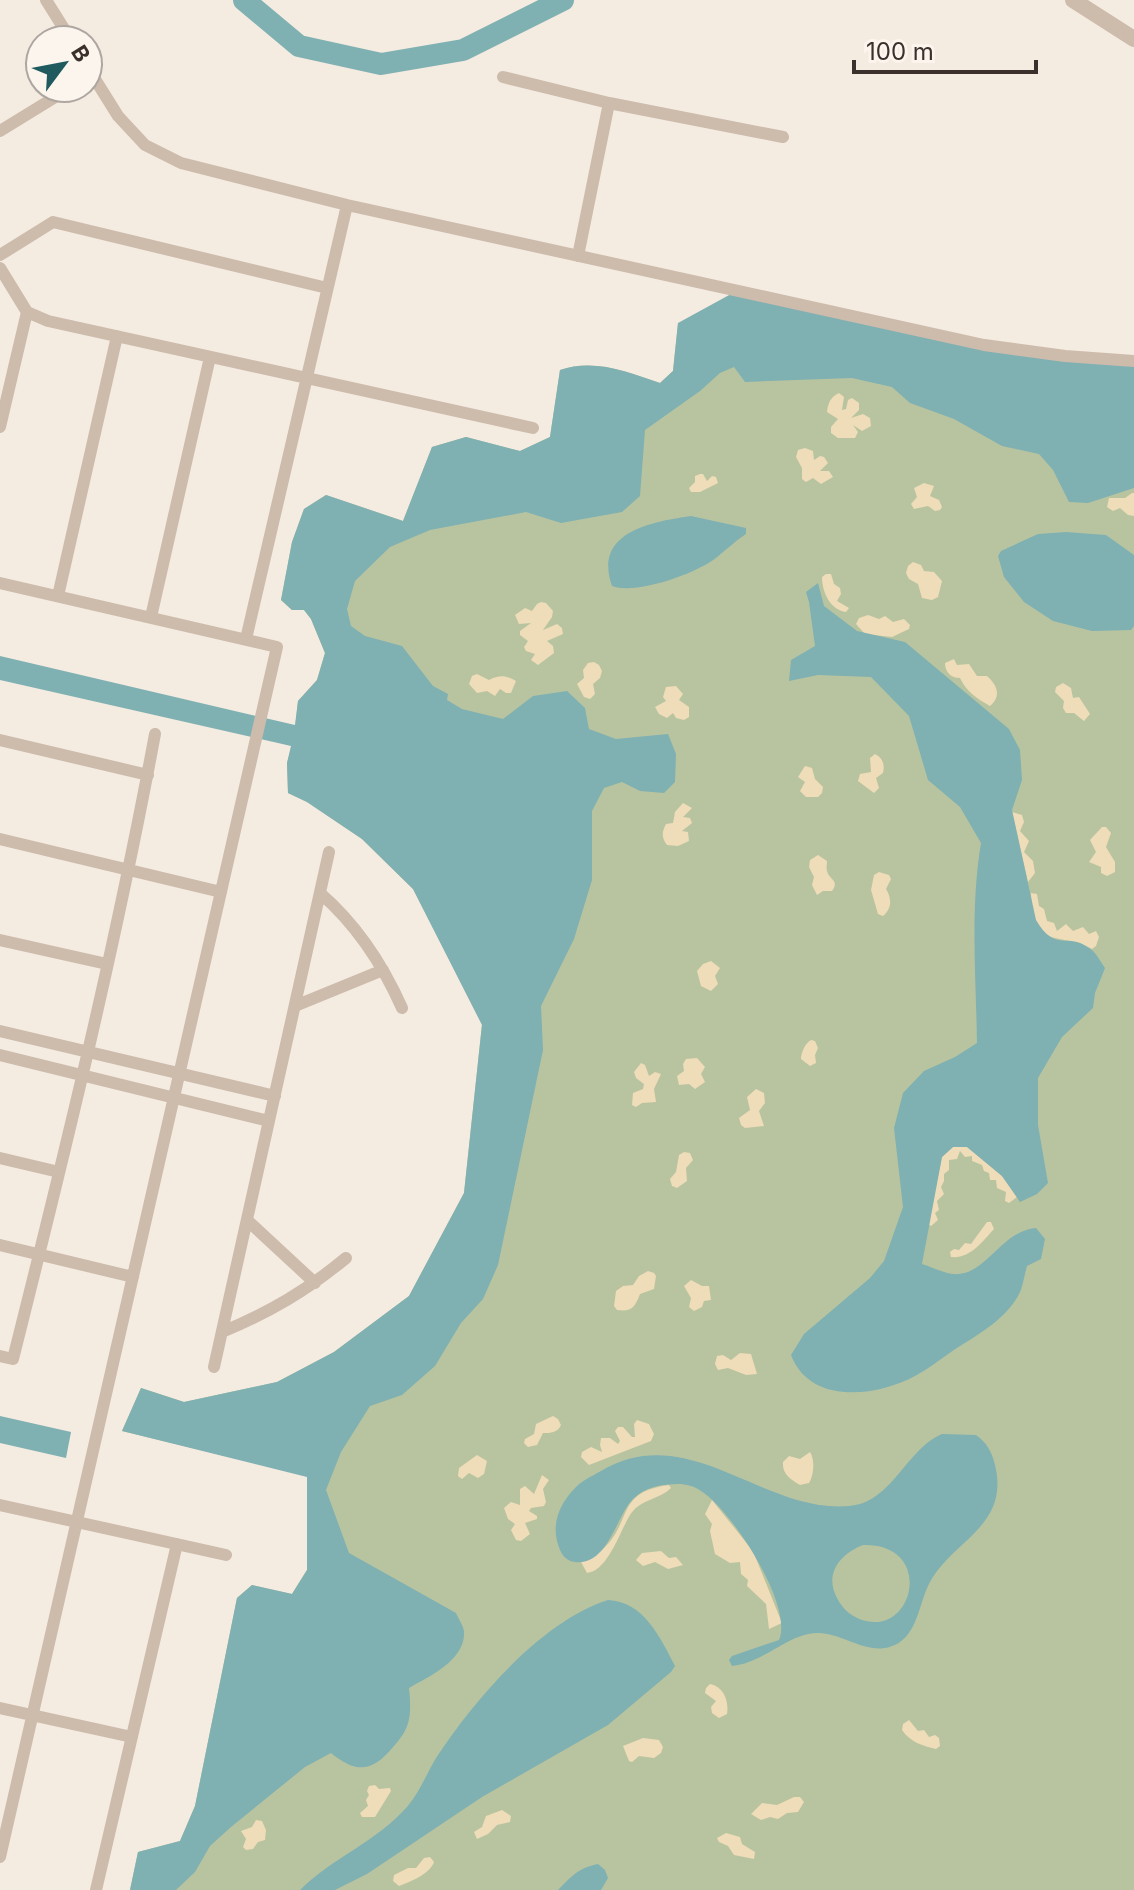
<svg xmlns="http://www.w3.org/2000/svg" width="1134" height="1890" viewBox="0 0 1134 1890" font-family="Inter,sans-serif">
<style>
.green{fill:#b8c4a0}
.sand{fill:#efdcb8}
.water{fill:#7fb0b2;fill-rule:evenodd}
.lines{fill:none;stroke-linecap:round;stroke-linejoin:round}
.river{stroke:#7fb0b2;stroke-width:22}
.minor{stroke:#cdbbac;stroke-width:12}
.tertiary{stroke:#cdbbac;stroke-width:16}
</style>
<rect width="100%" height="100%" fill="#f4ebe1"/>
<path class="green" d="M678 323 982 349 1134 365V1890H130L138 1852 180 1841 195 1806 237 1598 252 1585 292 1594 307 1570V1476L122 1431 141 1388 184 1402 277 1382 334 1352 409 1296 464 1193 482 1024 413 889 362 839 307 802 288 793 287 763 294 737 298 701 317 680 325 653 311 619 304 610H292L281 600 292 542 304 509 326 495 403 521 432 447 466 437 520 451 550 437 560 370C594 358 628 372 660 383L673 371Z"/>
<path class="sand" d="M839 393 844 397 842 410 846 409 848 400 852 398 859 403V410L851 418 863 414 870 418 871 426 862 431 853 425 858 432 855 438H838L831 433V427L838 419 827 412C828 404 830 397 839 393Z
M805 448 813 451 814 460 820 456 824 457 828 463 820 471H829L833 477 821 484 813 478 806 482 802 479V468L796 457 798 450Z
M700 474H703L707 481 712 476 716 477 718 483 700 492H691L689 488 695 482V476Z
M924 483 934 486 930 496 939 500 942 507 940 510 935 511 928 506 914 509 911 504 917 497 914 488Z
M1132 493H1134V516L1128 515 1120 508 1113 511 1107 507 1109 498H1125Z
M913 562 921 565 924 571 934 572 942 581 938 597 932 600 922 598 918 584 909 579 906 573 908 566Z
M826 574H831L834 584 840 588 841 594 837 601 849 608 846 612C830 610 822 592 822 577Z
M541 602 546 603 553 611 552 617 543 630 557 624 562 628 563 634 547 641 553 646 554 653 538 665 531 660 535 654 526 651 524 647 528 641 520 635V631L531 623 519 624 515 615 525 608 532 611 537 604Z
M868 615 879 619 885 616 893 622 904 619 910 625 909 629 892 637 865 634 856 624 859 618Z
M954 659 957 665 969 664 977 676H987C997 685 1002 696 990 706 976 698 967 692 960 678 951 678 945 672 945 663Z
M594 662 599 665 602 671 600 678 593 684 595 694 590 699 584 697 577 684 584 678 583 670 588 663Z
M477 674 489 680C499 675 506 675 516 681L511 693H506L500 689 495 696 487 691 477 693 469 684 472 676Z
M1063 683 1071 688 1073 698 1079 697 1090 714 1084 721 1074 713H1066L1063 708 1064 701 1055 692 1056 687Z
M676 686 683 694 679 700 689 707V717L684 720 676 718 673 713 667 718 659 714 655 707 666 701 663 697 666 687Z
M875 754C883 758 885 765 883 773L876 778 879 788 874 793 858 781 860 774 871 772 870 758Z
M805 766 812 768 815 779 823 787 822 793 818 797H806L800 791 805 782 798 777Z
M683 803 692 808 683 817 690 818 692 823 682 831 688 832 689 841 678 846 667 845C661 837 662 832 666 824L673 823 675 812Z
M1012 812 1022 815 1024 822 1020 831 1029 841 1024 852 1033 861 1035 873 1028 882Z
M1102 827H1106L1111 833 1106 847 1115 862V872L1107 876 1101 873V867L1089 862 1096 852 1090 840Z
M818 855 827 861C827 865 826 868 827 871 829 880 840 880 832 891H823L817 895 812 885 814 877 809 867 810 860Z
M879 872 889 875 891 879 886 889C892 899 892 908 883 916L878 914 871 890 874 875Z
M1031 893 1037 894 1039 906 1044 909 1047 921 1054 923 1057 931 1066 924 1073 931 1083 927 1089 934 1096 931 1099 937 1096 946 1092 949C1059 930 1033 953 1031 893Z
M711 961 720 968 715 976 718 984 711 991 701 986 697 971 703 964Z
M811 1040 815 1041 818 1048 815 1055 816 1063 810 1066 801 1059C801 1053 805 1043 811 1040Z
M697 1058 705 1067 701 1074 705 1082 695 1089 689 1084 679 1085 677 1076 684 1071 683 1064 686 1059Z
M641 1063 645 1065 649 1076 655 1072 661 1074 654 1089 656 1102 642 1103 636 1107 632 1105 633 1093 643 1089 644 1084 636 1078 634 1072Z
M756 1089 764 1093 765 1103 759 1111 764 1126 745 1128 741 1125 739 1118 750 1110 747 1097Z
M953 1147H967L1002 1176 1017 1197 1009 1203 1005 1201 1006 1192 997 1188 996 1180H990L989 1173 984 1171 982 1165 972 1161V1156L965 1157 960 1151 957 1159 949 1160V1170L944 1174V1181L941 1187 944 1194 937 1201 939 1210 935 1213 938 1220 931 1226 928 1224 942 1157Z
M684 1152 690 1153 693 1160 686 1168 687 1181 677 1188 672 1186 670 1179 676 1172 679 1155Z
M987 1222H991L994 1229C982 1242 970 1259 951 1257L950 1252 954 1249 959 1250 965 1243 971 1244Z
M648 1271 654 1273 656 1276 654 1289 640 1294C635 1307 632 1312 617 1310L614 1306 616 1291 623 1286 633 1285 639 1276Z
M691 1280 702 1286H709L711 1300 704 1301 702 1307 694 1311 689 1307 691 1298 684 1286Z
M740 1353 751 1354 757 1374 746 1375 728 1368 718 1370 715 1364 717 1356 723 1355 731 1360Z
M553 1416 558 1419 561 1425C557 1433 551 1433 543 1433L537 1445 528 1447 524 1443 525 1439 534 1434 536 1424Z
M637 1420 649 1424 654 1434 651 1441 589 1465 581 1457 582 1452 591 1447 602 1452 600 1445 601 1438H610L618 1444 620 1441 615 1431 618 1427H623L632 1437H635L634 1424Z
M810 1452C815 1459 814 1475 809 1483L800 1485C790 1479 782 1474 783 1462L789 1456 800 1459Z
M477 1455 487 1461 484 1474 478 1478 469 1473 462 1479 458 1476 459 1468Z
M542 1475 549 1480 543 1489 546 1502 544 1506 531 1508 529 1511 537 1516V1519L525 1523 530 1534 521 1541 516 1540 511 1530 515 1524 508 1519 504 1508 511 1502 520 1505V1489L525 1486 534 1494Z
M669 1485 671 1488C659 1500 640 1499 630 1515 620 1531 608 1571 587 1573L581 1562C589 1558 597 1555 603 1549 633 1521 615 1492 669 1485Z
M712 1500 753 1551 782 1623 769 1629 766 1604 747 1586 748 1580 741 1574 740 1562 730 1563 715 1554 710 1531 712 1524 705 1514Z
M661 1551 669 1558 676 1557 683 1565 668 1569 655 1562 643 1566 636 1560 642 1553Z
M710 1684C724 1687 729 1701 727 1714L719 1718 712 1713 711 1707 716 1701 705 1693 706 1688Z
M909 1720 918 1731 924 1730 929 1737 935 1735 939 1738 940 1746 936 1749C923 1746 910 1742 902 1730L903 1724Z
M643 1738 659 1740 663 1747 661 1753 654 1758 639 1756 632 1762 629 1761 623 1746Z
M375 1785 379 1789 390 1788 391 1791 375 1817H362L360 1813 368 1806 366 1800 369 1795 367 1791 369 1786Z
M794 1797H800L804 1802 798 1812 787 1813 778 1819 770 1817 761 1820 751 1814 762 1803 777 1805Z
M502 1810 511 1816 510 1822 497 1825 488 1834 477 1839 474 1832 482 1827 486 1816Z
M256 1820 262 1821 266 1830 265 1840 258 1842 253 1849 246 1850 243 1847 246 1839 241 1831 252 1827Z
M726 1833 740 1837 742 1844 755 1852 754 1859 734 1855 728 1846 719 1842 717 1838Z
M430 1857 434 1862C430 1874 410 1882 399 1886L393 1881 394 1875 408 1868H416L424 1858Z"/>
<path class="water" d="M731 294 982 349 1134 365V488L1088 503 1069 502 1053 470 1039 454 1002 446 954 419 910 403 892 387 852 378 745 382 734 367 720 373 700 391 645 430 640 496 622 512 561 523 526 512 430 530 390 547 355 581 347 609 351 626 365 636 402 646 433 686 448 694 447 700 462 709 503 719 533 696 567 691 585 708 589 729 616 739 668 734 676 754 675 782 664 793 640 791 622 782 604 788 592 811V880L574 939 541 1006 543 1050 498 1265 483 1299 461 1323 435 1366 402 1395 370 1406 341 1452 326 1490 349 1553 456 1613C458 1618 463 1625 464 1631 466 1660 430 1676 409 1688 410 1698 411 1710 409 1719 407 1730 401 1738 394 1746 373 1771 358 1775 331 1753L305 1767 231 1827 210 1846 195 1872 176 1890H130L138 1852 180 1841 195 1806 237 1598 252 1585 292 1594 307 1570V1477L122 1431 141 1388 184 1402 277 1382 334 1352 409 1296 464 1193 482 1025 413 889 362 839 307 802 288 793 287 763 291 746 0 680V656L295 725 298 701 317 680 325 653 311 619 304 610H292L281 600 292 542 304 509 326 495 403 521 432 447 466 437 520 451 550 437 560 370C594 358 628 372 660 383L673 371 678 323Z
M691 516 746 528V534C735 541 726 550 716 558 695 574 636 595 612 586 593 532 651 522 691 516Z
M1066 532 1106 535 1134 555V626L1131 630 1092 631 1053 621 1024 602 1004 577 998 556 1001 551 1038 534Z
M818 583 824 606 857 631 905 642 1009 729 1020 750 1022 780 1012 810 1036 920C1055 953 1068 932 1089 948 1096 952 1100 961 1105 968L1095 993 1093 1008 1062 1037 1038 1078V1125L1048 1183 1037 1194 1020 1202 1002 1176 967 1147H953L942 1157 922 1264C932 1267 943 1273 953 1274 986 1277 1000 1231 1036 1228L1045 1239 1041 1259 1027 1266C1024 1276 1023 1288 1018 1296 1003 1322 975 1336 951 1352 939 1360 928 1369 915 1376 876 1397 810 1405 791 1355L804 1334 870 1278 884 1261 903 1207 894 1128 903 1093 924 1071 955 1057 977 1043C976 977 970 909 981 843L960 807 928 780 909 716 871 677 818 675 789 681 791 660 815 646 809 602 806 592Z
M0 1416 71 1432 66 1458 0 1443Z
M942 1434 976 1435C987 1443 992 1452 995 1465 1010 1526 953 1540 930 1582 920 1600 918 1630 900 1642 872 1661 844 1632 817 1633 787 1634 764 1663 732 1666L729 1660 732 1656 779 1640C794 1606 731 1509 701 1491 694 1486 686 1484 678 1484 662 1484 645 1487 633 1499 616 1516 608 1566 575 1562 564 1561 560 1552 557 1541 552 1521 561 1502 576 1487 583 1480 592 1476 601 1471 689 1419 763 1514 849 1506 892 1503 906 1449 942 1434ZM863 1545C934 1543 915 1633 866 1621 853 1618 843 1610 837 1598 824 1574 840 1554 863 1545Z
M608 1600C644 1602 660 1637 675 1666L671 1672 608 1725 482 1797 367 1874 335 1890H300C332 1858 376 1842 407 1807 420 1792 427 1772 438 1755 476 1698 542 1621 608 1600Z
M598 1864 605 1870 608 1878 601 1890H558C572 1876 578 1868 598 1864Z"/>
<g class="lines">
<path class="river" d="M244 0 299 46 381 64 463 50 563 0"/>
<path class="minor" d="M46 0 71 40
M88 68 118 116 145 145 181 163 347 205 984 345 1065 356 1134 361
M503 77 609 103 783 137
M0 131 70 88
M0 255 53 222 327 288
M578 256 609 103
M0 268 27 312 48 321 533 428
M0 427 27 312
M0 583 277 647 0 1857
M58 596 117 336
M151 617 210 357
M246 639 347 205
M0 740 148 775
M0 839 221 892
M320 893C357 925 382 963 402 1008
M0 940 107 964
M295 1006 383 970
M0 1031 275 1096
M0 1055 269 1121
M0 1158 59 1172
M247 1220 315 1283
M0 1245 133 1277
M222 1332C270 1312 306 1291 346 1258
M0 1356 13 1359C65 1152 116 944 155 734
M214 1367 329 852
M0 1505 226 1555
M0 1708 132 1737
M96 1890 177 1544"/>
<path class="tertiary" d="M1073 0 1134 39"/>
</g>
<g transform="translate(64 64) rotate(58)"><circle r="38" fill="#fbf5ee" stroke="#aea6a0" stroke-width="2"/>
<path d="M0-6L14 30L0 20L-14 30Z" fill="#1f5a5e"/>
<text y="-12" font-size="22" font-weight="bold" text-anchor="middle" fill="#3b302b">B</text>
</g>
<path d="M854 60v12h182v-12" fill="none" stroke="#3b302b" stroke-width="4"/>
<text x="866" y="60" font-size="24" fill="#3b302b" stroke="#fbf5ee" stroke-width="6" paint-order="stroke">100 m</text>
</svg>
